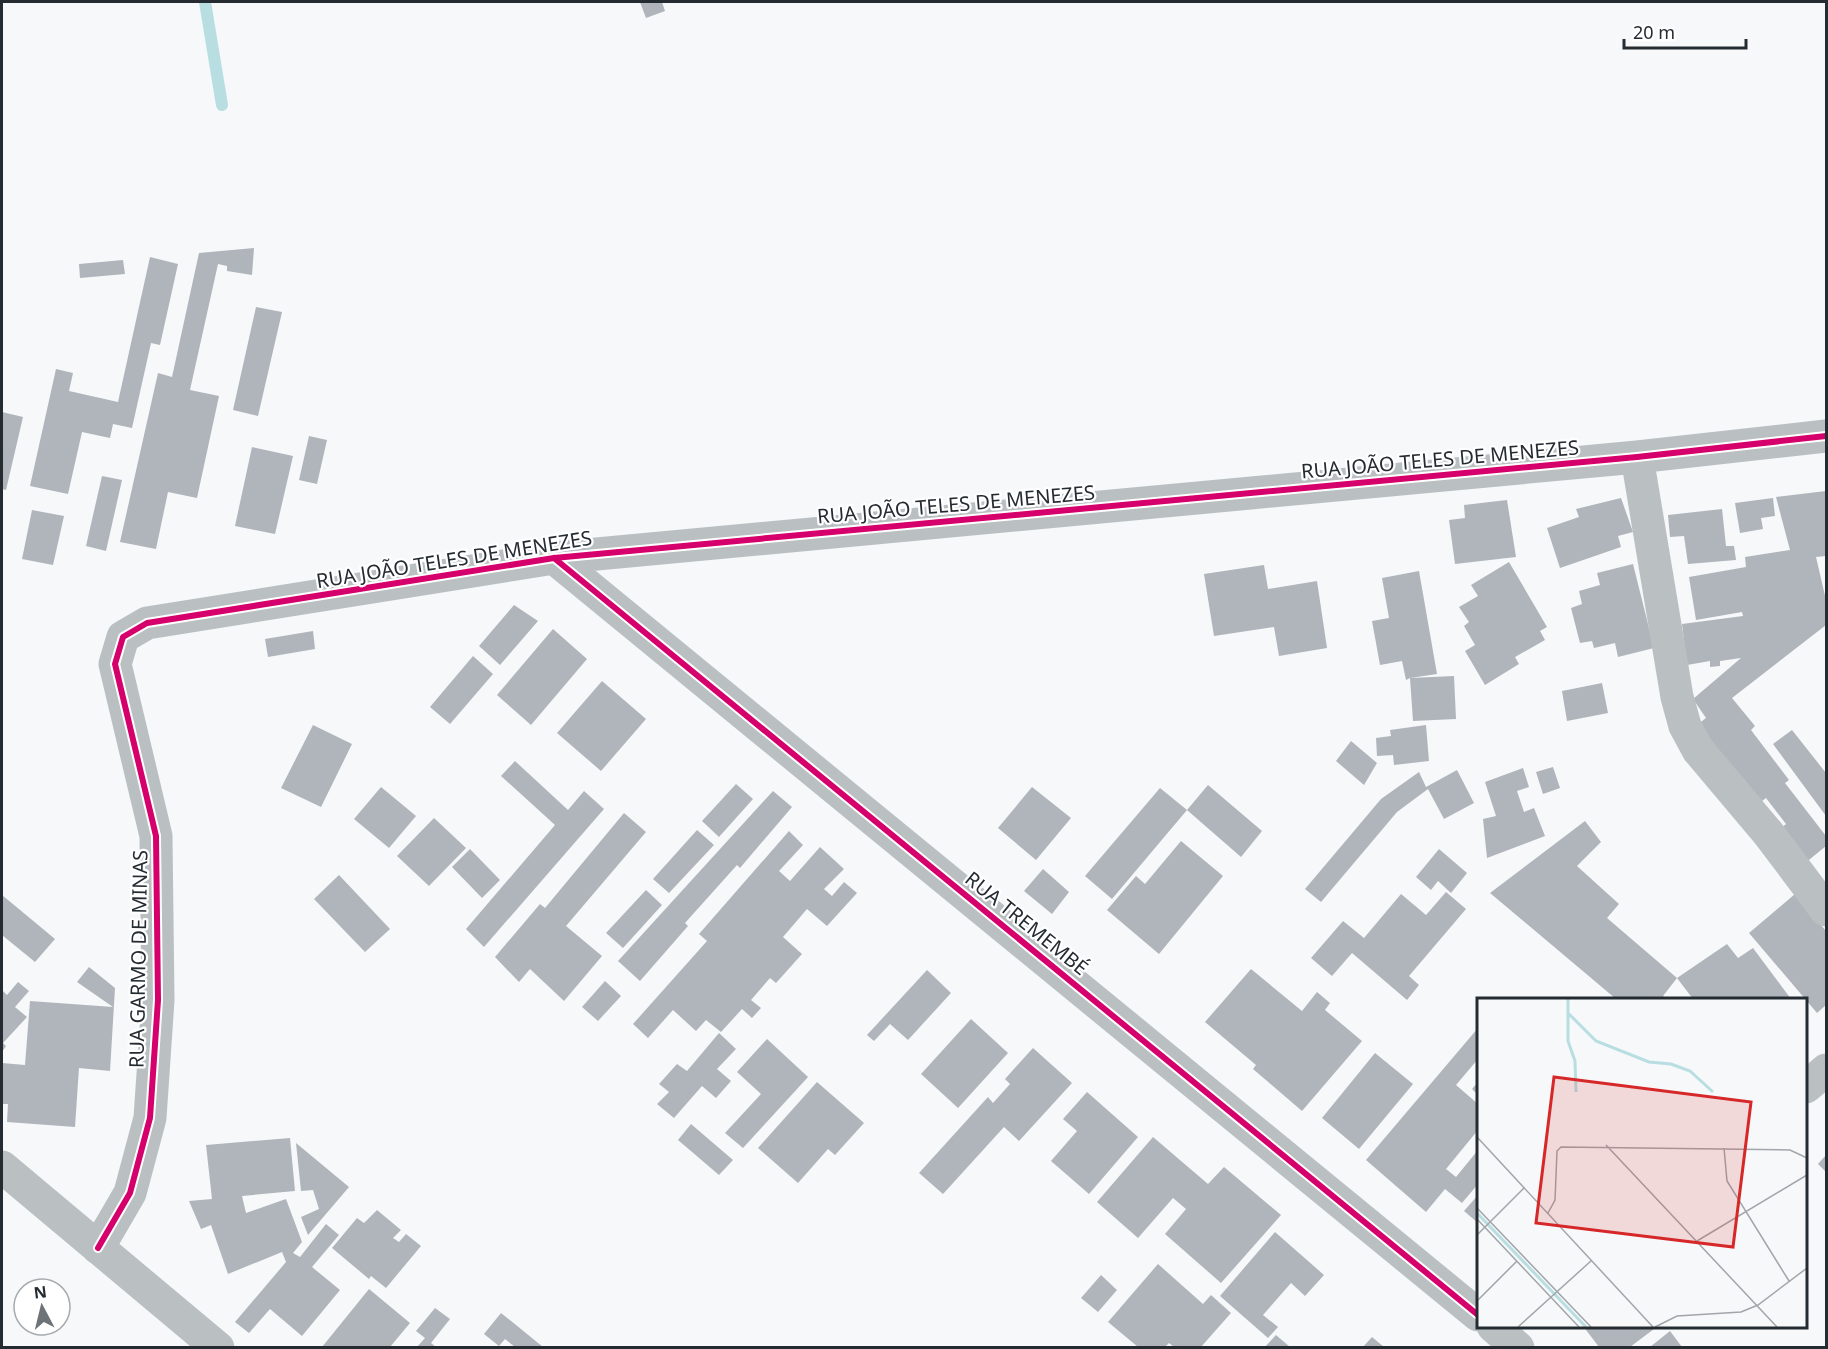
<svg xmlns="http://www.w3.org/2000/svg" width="1828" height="1349" viewBox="0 0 1828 1349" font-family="'Noto Sans',sans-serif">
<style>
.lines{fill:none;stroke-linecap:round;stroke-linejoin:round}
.stream{stroke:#b8dee2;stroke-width:12}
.building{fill:#b0b5bc}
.minor{stroke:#bac0c2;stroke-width:33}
.cycleway-casing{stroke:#fff;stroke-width:10}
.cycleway{stroke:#d6006c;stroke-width:6}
.labels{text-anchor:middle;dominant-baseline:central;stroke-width:4.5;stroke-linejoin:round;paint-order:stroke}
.street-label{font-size:20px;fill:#242c32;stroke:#fff}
.inset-river{fill:none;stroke:#b8dee2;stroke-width:3}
.inset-road{fill:none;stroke:#a2a6aa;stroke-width:1.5}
.view{fill:#d62828;fill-opacity:0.15;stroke:#d62828;stroke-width:3}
.inset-edge{fill:none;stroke:#242c32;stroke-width:3}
</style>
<rect width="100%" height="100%" fill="#f6f8fa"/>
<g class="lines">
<path class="stream" d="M205 2 222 105"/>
</g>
<path class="building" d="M640 2H662L665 11 646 18Z
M254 248 252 275 227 271V266L218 264 190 390 219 396 197 498 168 492 156 549 120 542 158 373 172 377 199 253Z
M150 257 178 264 160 345 151 343 132 428 113 424 110 438 82 432 68 494 30 486 56 369 73 373 69 391 118 402Z
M123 260 125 274 80 278 79 264Z
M256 307 282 312 258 416 233 410Z
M2 412 23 417 6 490 2 489Z
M309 436 327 440 317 484 299 480Z
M252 447 293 456 275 534 235 526Z
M102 476 122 480 106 551 86 546Z
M1826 491V556L1816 557 1826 600V625L1732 698 1755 726 1751 730 1789 780 1785 783 1826 836V846L1804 864 1778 831 1786 824 1766 798 1758 804 1697 725 1706 718 1693 699 1741 658 1720 661V666L1710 667V661L1687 665 1682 624 1743 616 1742 612 1696 620 1689 577 1746 567 1745 557 1790 550 1776 497Z
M1621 498 1633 532 1618 536 1621 547 1560 568 1547 528 1579 517 1576 509Z
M1773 498 1775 516 1761 518 1763 529 1740 533 1735 503Z
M1507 500 1516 557 1455 564 1449 520 1465 518 1464 505Z
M1722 509 1726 546H1734L1736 560 1688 564 1684 536 1670 537 1668 515Z
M32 510 64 516 53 565 22 559Z
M1509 562 1547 627 1540 631 1545 640 1515 657 1519 664 1485 685 1465 651 1475 645 1464 626 1469 622 1459 607 1478 596 1471 585Z
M1633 564 1654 648 1618 657 1615 643 1594 648 1592 641 1580 643 1571 608 1582 604 1579 591 1600 585 1597 573Z
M1264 565 1268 589 1317 581 1327 648 1279 656 1274 627 1214 636 1204 574Z
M1419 571 1437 674 1410 678 1454 676 1456 719 1413 721 1410 678 1406 680 1402 661 1380 665 1372 621 1389 618 1382 578Z
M514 605 538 621 500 665 479 646Z
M553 629 587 659 531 725 497 695Z
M313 631 315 649 268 657 265 639Z
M473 656 493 674 450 724 430 707Z
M602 681 646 719 601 771 557 733Z
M1602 683 1608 713 1567 721 1562 691Z
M313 725 352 744 321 807 281 788Z
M1426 725 1429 761 1394 765 1393 755 1377 756 1376 738 1391 736 1390 730Z
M1792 730 1826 773V816L1773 744Z
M1351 741 1377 763 1364 785 1336 761Z
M515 761 568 810 584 791 604 809 484 947 466 929 555 825 501 776Z
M1553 767 1560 788 1543 794 1536 772Z
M1523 768 1529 787 1517 791 1524 812 1534 808 1545 836 1487 858 1483 819 1496 816 1485 782Z
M1457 770 1474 803 1444 819 1428 789 1397 812 1321 902 1305 889 1381 799 1419 772 1426 787Z
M736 784 753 799 719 837 702 821Z
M1208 785 1262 831 1241 857 1187 810Z
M381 787 416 816 389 848 354 819Z
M1032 787 1071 818 1036 860 998 828Z
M1160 788 1187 810 1112 899 1085 876Z
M773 791 792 807 740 868 737 865 685 923 688 926 640 981 618 961Z
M624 813 646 832 566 926 602 956 564 1001 530 969 519 982 495 957 540 904 545 908Z
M434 818 466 848 429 886 397 856Z
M1585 821 1601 842 1577 866 1619 904 1607 918 1677 978 1663 996 1667 999H1616L1490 893Z
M697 830 714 845 669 893 653 879Z
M789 831 803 845 779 871 790 881 820 847 844 869 824 889 832 896 844 882 857 893 827 926 807 909 783 937 802 954 776 983 770 978 751 1000 761 1008 752 1018 742 1009 721 1032 706 1020 696 1031 673 1010 648 1038 633 1024 707 941 699 934Z
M1181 841 1223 876 1159 954 1107 910 1136 876 1145 884Z
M470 849 500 880 482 898 452 867Z
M1439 849 1467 873 1451 893 1438 881 1431 890 1416 877Z
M1043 869 1069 892 1052 914 1024 891Z
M339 875 390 929 365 952 314 899Z
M646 890 662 905 623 948 606 933Z
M1446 892 1466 909 1409 976 1419 985 1407 1000 1352 953 1332 976 1311 958 1343 921 1364 938 1401 894 1426 915Z
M1795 894 1826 931V1005L1817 1013 1749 933Z
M2 895 55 939 35 962 2 935Z
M1727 944 1738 958 1753 948 1791 999H1693L1677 978Z
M89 967 115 988 110 1071 79 1068 75 1127 7 1122 8 1104H2V1063L25 1065 30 1001 113 1007 77 982Z
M1251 969 1302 1011 1317 992 1330 1003 1325 1010 1362 1041 1302 1111 1253 1069 1256 1065 1205 1022Z
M927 970 951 993 908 1040 890 1024 874 1041 867 1035Z
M605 981 621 996 598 1021 582 1007Z
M18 982 29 991 15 1007 27 1017 3 1043 6 1046 2 1052V990L7 995Z
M971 1019 1008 1053 958 1108 921 1074Z
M1478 1028V1059L1456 1085 1478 1104V1130L1446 1169 1456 1177 1478 1150V1184L1462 1203 1445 1189 1426 1212 1366 1160Z
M719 1033 736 1049 717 1069 731 1081 716 1098 702 1086 674 1118 657 1104 669 1092 659 1084 677 1064 687 1071Z
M767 1039 808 1077 743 1148 725 1133 761 1094 737 1072Z
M1033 1048 1072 1083 1019 1141 1004 1127 943 1194 919 1173 988 1097 993 1103 1010 1084 1005 1079Z
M1375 1053 1413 1084 1359 1149 1322 1118Z
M817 1082 864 1123 835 1155 828 1149 798 1183 758 1148Z
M1478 1082V1095L1472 1089Z
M1087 1092 1138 1137 1089 1194 1051 1161 1077 1131 1063 1119Z
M691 1124 733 1160 719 1175 678 1140Z
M1153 1137 1208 1184 1224 1167 1281 1215 1221 1283 1165 1234 1186 1209 1173 1198 1138 1238 1097 1202Z
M290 1138 295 1191 242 1196 246 1213 286 1199 302 1242 293 1253 300 1257 326 1224 339 1235 312 1267 340 1290 302 1336 270 1309 249 1333 235 1322 286 1262 282 1252 228 1274 211 1225 201 1229 189 1201 212 1199 206 1145Z
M296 1143 349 1187 308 1235 301 1217 319 1209 313 1190 301 1191Z
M1826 1155V1172L1818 1164Z
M1478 1195V1223L1464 1211Z
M377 1210 401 1230 393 1238 399 1242 406 1234 421 1246 386 1288 371 1276 369 1279 332 1248 357 1218 364 1223Z
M1275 1232 1324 1275 1305 1296 1291 1283 1263 1315 1278 1327 1268 1338 1220 1296Z
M1158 1264 1203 1304 1211 1295 1231 1313 1201 1347H1174L1169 1343 1165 1347H1138L1108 1322Z
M1101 1275 1117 1290 1098 1312 1081 1298Z
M369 1289 410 1323 390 1347H322Z
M435 1308 450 1319 431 1343 436 1347H417L425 1338 416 1331Z
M501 1313 516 1325 543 1347H515L505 1339 499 1346 484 1334Z
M1583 1326H1658L1630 1347H1599Z
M1670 1331 1682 1347H1650Z
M1276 1335 1290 1347H1265Z
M1372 1337 1384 1347H1363Z"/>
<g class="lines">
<path class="minor" d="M1637 457 1677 697 1685 726 1698 750 1768 833 1826 910
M554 558 1478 1315
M1806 1087 1826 1070
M2 1167 218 1348
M98 1248 130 1193 150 1118 158 1000 156 836 115 664 123 637 147 623 554 558 1637 457 1826 436
M1493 1326 1518 1348"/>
<defs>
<path id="cycleway" d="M554 558 1478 1315
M98 1248 130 1193 150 1118 158 1000 156 836 115 664 123 637 147 623 554 558 1637 457 1826 436"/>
</defs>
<use href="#cycleway" class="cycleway-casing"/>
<use href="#cycleway" class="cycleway"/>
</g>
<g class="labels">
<g class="street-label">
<text transform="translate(1440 459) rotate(-5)">RUA JOÃO TELES DE MENEZES</text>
<text transform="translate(956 504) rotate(-5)">RUA JOÃO TELES DE MENEZES</text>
<text transform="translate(454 559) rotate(-9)">RUA JOÃO TELES DE MENEZES</text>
<text transform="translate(1027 923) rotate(39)">RUA TREMEMBÉ</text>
<text transform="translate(138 959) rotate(-89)">RUA GARMO DE MINAS</text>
</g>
</g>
<g transform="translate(1477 998)">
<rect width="330" height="330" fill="#f6f8fa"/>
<path class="inset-river" d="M91 1V43L98 63 99 94M90 14 119 43 172 64 194 66 213 73 236 94M0 215 109 329"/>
<path class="inset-road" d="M0 139 176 329M129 147 300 329M247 150 250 183 312 283M0 210 114 329M71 215 78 202 80 153 84 149 313 152 330 160M0 221 102 329M0 237 47 190M220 243 330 177M0 303 40 263M41 329 115 262M178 329 200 318 264 314 281 307 330 270"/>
<path class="view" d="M77 79 274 104 256 249 59 225Z"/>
<rect width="330" height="330" class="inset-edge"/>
</g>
<rect width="1828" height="1349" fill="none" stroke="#242c32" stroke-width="6"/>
<g transform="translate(42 1307) rotate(353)"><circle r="28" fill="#ffffff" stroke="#a7abad" stroke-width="1.5"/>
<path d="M0-4.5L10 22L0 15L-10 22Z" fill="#6e7378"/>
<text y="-9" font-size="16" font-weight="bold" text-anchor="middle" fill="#242c32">N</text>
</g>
<path d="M1624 39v9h122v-9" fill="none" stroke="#242c32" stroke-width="3"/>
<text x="1633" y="39" font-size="18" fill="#242c32" stroke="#ffffff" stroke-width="4.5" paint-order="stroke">20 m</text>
</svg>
